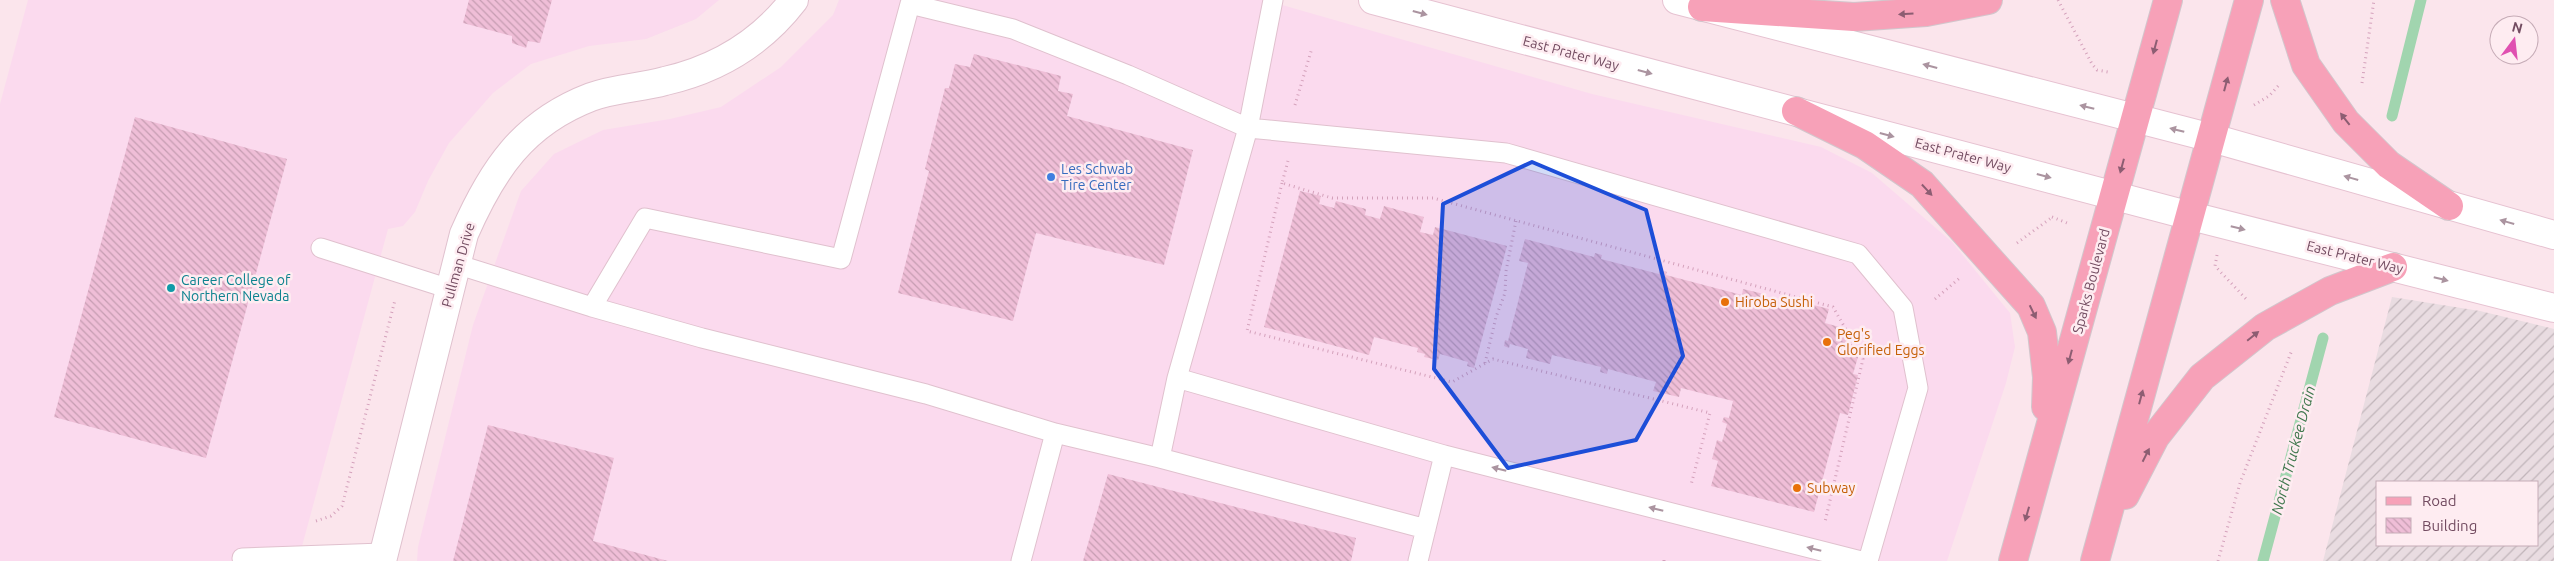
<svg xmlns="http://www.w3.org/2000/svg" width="2554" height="561" viewBox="0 0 2554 561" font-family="Ubuntu,sans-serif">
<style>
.commercial{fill:#fbdaee}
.industrial{fill:url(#industrial-furrows);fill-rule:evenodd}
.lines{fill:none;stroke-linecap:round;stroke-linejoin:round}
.stream{stroke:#a1d5af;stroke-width:11}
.building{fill:url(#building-back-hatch)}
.service-casing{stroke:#e0c1ce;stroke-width:21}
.minor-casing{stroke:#e0c1ce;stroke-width:30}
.secondary-casing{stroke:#e6c2d1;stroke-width:30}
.primary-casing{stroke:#d2c6cc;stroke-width:30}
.path{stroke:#d4a1bb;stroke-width:3;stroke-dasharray:1 4;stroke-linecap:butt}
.service{stroke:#fff;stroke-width:19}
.minor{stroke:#fff;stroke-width:28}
.secondary{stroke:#fff;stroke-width:28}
.primary{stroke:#f7a1b8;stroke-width:28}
.oneway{fill:#ab94a0}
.oneway2{fill:#8d5d72}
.marked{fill:#1d4ed8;fill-opacity:0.2;stroke:#1d4ed8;stroke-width:4;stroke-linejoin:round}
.shop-dot{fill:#3f7fe0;stroke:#feecf1;stroke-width:2}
.culture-dot{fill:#0f9aa8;stroke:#feecf1;stroke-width:2}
.food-dot{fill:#e8710a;stroke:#feecf1;stroke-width:2}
.labels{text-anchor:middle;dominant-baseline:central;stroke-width:5;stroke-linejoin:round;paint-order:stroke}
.street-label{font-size:14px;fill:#734c61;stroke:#feecf1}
.shop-label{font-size:14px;fill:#366cbe;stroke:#feecf1;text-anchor:start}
.culture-label{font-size:14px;fill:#0d838f;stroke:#feecf1;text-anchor:start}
.food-label{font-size:14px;fill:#c56008;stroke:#feecf1;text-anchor:start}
.water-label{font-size:15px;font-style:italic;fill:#40784e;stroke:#feecf1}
</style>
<defs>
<pattern id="industrial-furrows" width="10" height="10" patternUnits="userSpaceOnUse" patternTransform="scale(1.25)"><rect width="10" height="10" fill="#e9dce1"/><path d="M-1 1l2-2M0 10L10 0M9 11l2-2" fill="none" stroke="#c1b5ba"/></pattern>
<pattern id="building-back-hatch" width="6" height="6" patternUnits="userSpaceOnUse" patternTransform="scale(1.25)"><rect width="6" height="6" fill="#efbed7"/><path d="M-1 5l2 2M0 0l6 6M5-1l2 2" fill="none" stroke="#c69db2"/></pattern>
</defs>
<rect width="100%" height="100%" fill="#fbe5ec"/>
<path class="commercial" d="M28 0H719L696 19 646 39 589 46 531 64 493 93 449 143 428 181 415 212 403 226 388 229 298 561H0V104Z
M839 0H1265L1592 94 1821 147 1872 173 1952 242 2010 313 2015 347 2006 383 1947 561H417L418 547 473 325 521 191 554 154 603 130 670 119 721 107 781 67 833 15Z"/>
<path class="industrial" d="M2392 297 2480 311 2554 329V561H2323ZM2378 482H2538V545H2378Z"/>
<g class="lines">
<path class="stream" d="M2392 116 2421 0
M2263 561 2323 338"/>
</g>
<path class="building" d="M469 0H552L540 43 528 41 526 48 512 43V36L463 23Z
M974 54 1061 76 1058 91 1073 94 1067 116 1193 150 1164 265 1036 233 1013 321 898 293 929 171 925 169 945 88H949L955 64 970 67Z
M135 117 287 159 206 458 54 417Z
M1300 191 1321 196 1319 204 1334 208 1336 201 1366 209 1365 215 1380 219 1384 206 1424 217 1420 232 1433 235 1435 227 1507 246 1474 368 1467 366 1468 362 1440 354 1438 360 1424 357 1425 354 1417 352 1418 348 1374 337 1369 355 1264 327Z
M1525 239 1594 257 1595 253 1602 255 1601 259 1659 274 1660 270 1667 272 1666 275 1742 295 1743 289 1764 294 1762 301 1791 309 1794 300 1829 309 1825 323 1843 328 1858 357 1853 374 1858 375 1848 415 1840 413 1814 512 1711 486 1718 461 1712 459 1717 440 1722 442 1727 424 1722 422 1724 417 1729 418 1733 401 1681 388 1679 397 1653 391 1656 382 1608 369 1607 374 1600 372 1601 367 1552 355 1550 364 1526 358 1528 349 1510 344 1509 348 1504 346 1505 340 1508 341 1528 263 1519 261Z
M488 425 614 458 593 541 668 561H453Z
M1108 474 1356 538 1351 561H1083Z"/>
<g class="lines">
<defs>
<path id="service" d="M1273 0 1248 128 1177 378 1444 455 1418 561
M321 248 450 289
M456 264 592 307 645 218 841 259 910 4 1013 29 1128 75 1248 128 1506 153 1858 254 1903 308 1918 388 1868 561
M592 307 702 338 926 394 1055 433 1160 458 1426 529
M1444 455 1861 561
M1160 458 1177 378
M242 558 383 553
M1021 561 1055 433"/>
<path id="minor" d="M382 561 464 234C492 170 523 123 591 97 616 88 640 88 665 81 717 69 761 43 794 0"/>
<path id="secondary" d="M1373 0 2191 216 2554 308
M1677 0 2212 138 2554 235"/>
<path id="primary" d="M2285 0 2306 65 2346 122 2389 165 2449 206
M1702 7 1854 17 1926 12 1988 0
M1796 111 1865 145 1922 184 2031 306 2042 332 2047 377 2046 407
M2125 495 2155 437 2202 377 2265 327 2330 291 2393 267
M2013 561 2168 0
M2095 561 2249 0"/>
</defs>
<use href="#service" class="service-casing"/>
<use href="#minor" class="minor-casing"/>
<use href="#secondary" class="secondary-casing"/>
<use href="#primary" class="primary-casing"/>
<path class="path" d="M2058 0 2092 64 2097 70 2108 72
M2362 83 2374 0
M1295 105 1312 48
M2254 105 2269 96 2280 84
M1288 161 1282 183 1332 198H1433L1833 307 1863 359 1825 522
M1282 183 1247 331 1452 382 1493 359 1710 413 1691 485
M2052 217 2067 223
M2017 243 2051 218
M2217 255 2215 266 2248 301
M1935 299 1961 277
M1485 363 1496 317 1505 293 1506 271 1516 221
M316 521 331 516 342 506 395 300
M1664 561V560
M2218 561 2240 483 2292 350"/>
<use href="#service" class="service"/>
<use href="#minor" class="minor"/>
<use href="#secondary" class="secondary"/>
<use href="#primary" class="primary"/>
</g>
<defs><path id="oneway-solid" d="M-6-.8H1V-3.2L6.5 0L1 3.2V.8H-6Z" transform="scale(1.25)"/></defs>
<g class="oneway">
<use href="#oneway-solid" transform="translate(1420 13) rotate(15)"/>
<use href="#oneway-solid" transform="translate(1930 66) rotate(-165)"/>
<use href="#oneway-solid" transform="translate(1645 72) rotate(15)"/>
<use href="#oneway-solid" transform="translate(2087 107) rotate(-166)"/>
<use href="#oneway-solid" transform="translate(2177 130) rotate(-166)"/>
<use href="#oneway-solid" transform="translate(1887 135) rotate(15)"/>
<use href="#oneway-solid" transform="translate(2044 176) rotate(15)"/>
<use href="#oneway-solid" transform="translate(2351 178) rotate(-164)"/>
<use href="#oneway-solid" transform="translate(2507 222) rotate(-164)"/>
<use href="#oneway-solid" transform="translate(2238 228) rotate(14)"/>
<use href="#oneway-solid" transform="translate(2441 279) rotate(14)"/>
<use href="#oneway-solid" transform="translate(1499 469) rotate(-166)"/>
<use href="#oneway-solid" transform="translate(1656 509) rotate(-166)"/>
<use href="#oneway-solid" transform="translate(1814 549) rotate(-166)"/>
</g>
<g class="oneway2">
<use href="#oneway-solid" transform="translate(1906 14) rotate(176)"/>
<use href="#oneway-solid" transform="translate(2155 47) rotate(105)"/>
<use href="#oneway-solid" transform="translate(2226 84) rotate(-75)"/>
<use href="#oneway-solid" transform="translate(2345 119) rotate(-128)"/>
<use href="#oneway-solid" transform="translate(2122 166) rotate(105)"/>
<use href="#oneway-solid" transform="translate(1927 190) rotate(47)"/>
<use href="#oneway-solid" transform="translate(2033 312) rotate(64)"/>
<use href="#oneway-solid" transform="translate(2253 336) rotate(-39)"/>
<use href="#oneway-solid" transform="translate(2070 357) rotate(105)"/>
<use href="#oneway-solid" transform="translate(2141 397) rotate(-75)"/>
<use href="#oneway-solid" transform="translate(2146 455) rotate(-63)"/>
<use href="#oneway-solid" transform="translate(2027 514) rotate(106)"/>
</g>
<path class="marked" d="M1532 162 1646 210 1683 356 1636 440 1508 468 1434 369 1443 204Z"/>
<circle class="shop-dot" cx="1051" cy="177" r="5"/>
<circle class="culture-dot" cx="171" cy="288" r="5"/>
<g class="food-dot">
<circle cx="1725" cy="302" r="5"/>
<circle cx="1827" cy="342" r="5"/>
<circle cx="1797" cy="488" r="5"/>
</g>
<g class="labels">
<g class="street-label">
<text transform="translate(1571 53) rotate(15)">East Prater Way</text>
<text transform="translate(1963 155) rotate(15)">East Prater Way</text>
<text transform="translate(2355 257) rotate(14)">East Prater Way</text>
<text transform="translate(458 265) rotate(-74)">Pullman Drive</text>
<text transform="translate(2091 281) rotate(-75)">Sparks Boulevard</text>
</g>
<g class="shop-label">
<text x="1061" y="169">Les Schwab<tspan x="1061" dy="16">Tire Center</tspan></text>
</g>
<g class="culture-label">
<text x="181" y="280">Career College of<tspan x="181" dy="16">Northern Nevada</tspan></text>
</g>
<g class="food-label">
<text x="1735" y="302">Hiroba Sushi</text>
<text x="1837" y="334">Peg's<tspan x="1837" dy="16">Glorified Eggs</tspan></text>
<text x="1807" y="488">Subway</text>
</g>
<g class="water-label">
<text transform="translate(2293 450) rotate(-75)">North Truckee Drain</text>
</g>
</g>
<rect x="2376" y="481" width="162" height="65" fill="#feecf1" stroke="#c6acb7"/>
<rect x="2386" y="497" width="25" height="8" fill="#f7a1b8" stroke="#c6acb7"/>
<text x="2422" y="506" font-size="15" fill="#734c61">Road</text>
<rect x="2386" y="518" width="25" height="15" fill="url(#building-back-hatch)" stroke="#c6acb7"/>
<text x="2422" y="531" font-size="15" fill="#734c61">Building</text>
<g transform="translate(2514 40) rotate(15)"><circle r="24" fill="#feecf1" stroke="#c6acb7"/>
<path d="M0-4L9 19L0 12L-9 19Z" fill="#e050b1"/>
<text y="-8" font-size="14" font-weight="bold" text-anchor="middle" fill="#734c61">N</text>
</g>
</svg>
